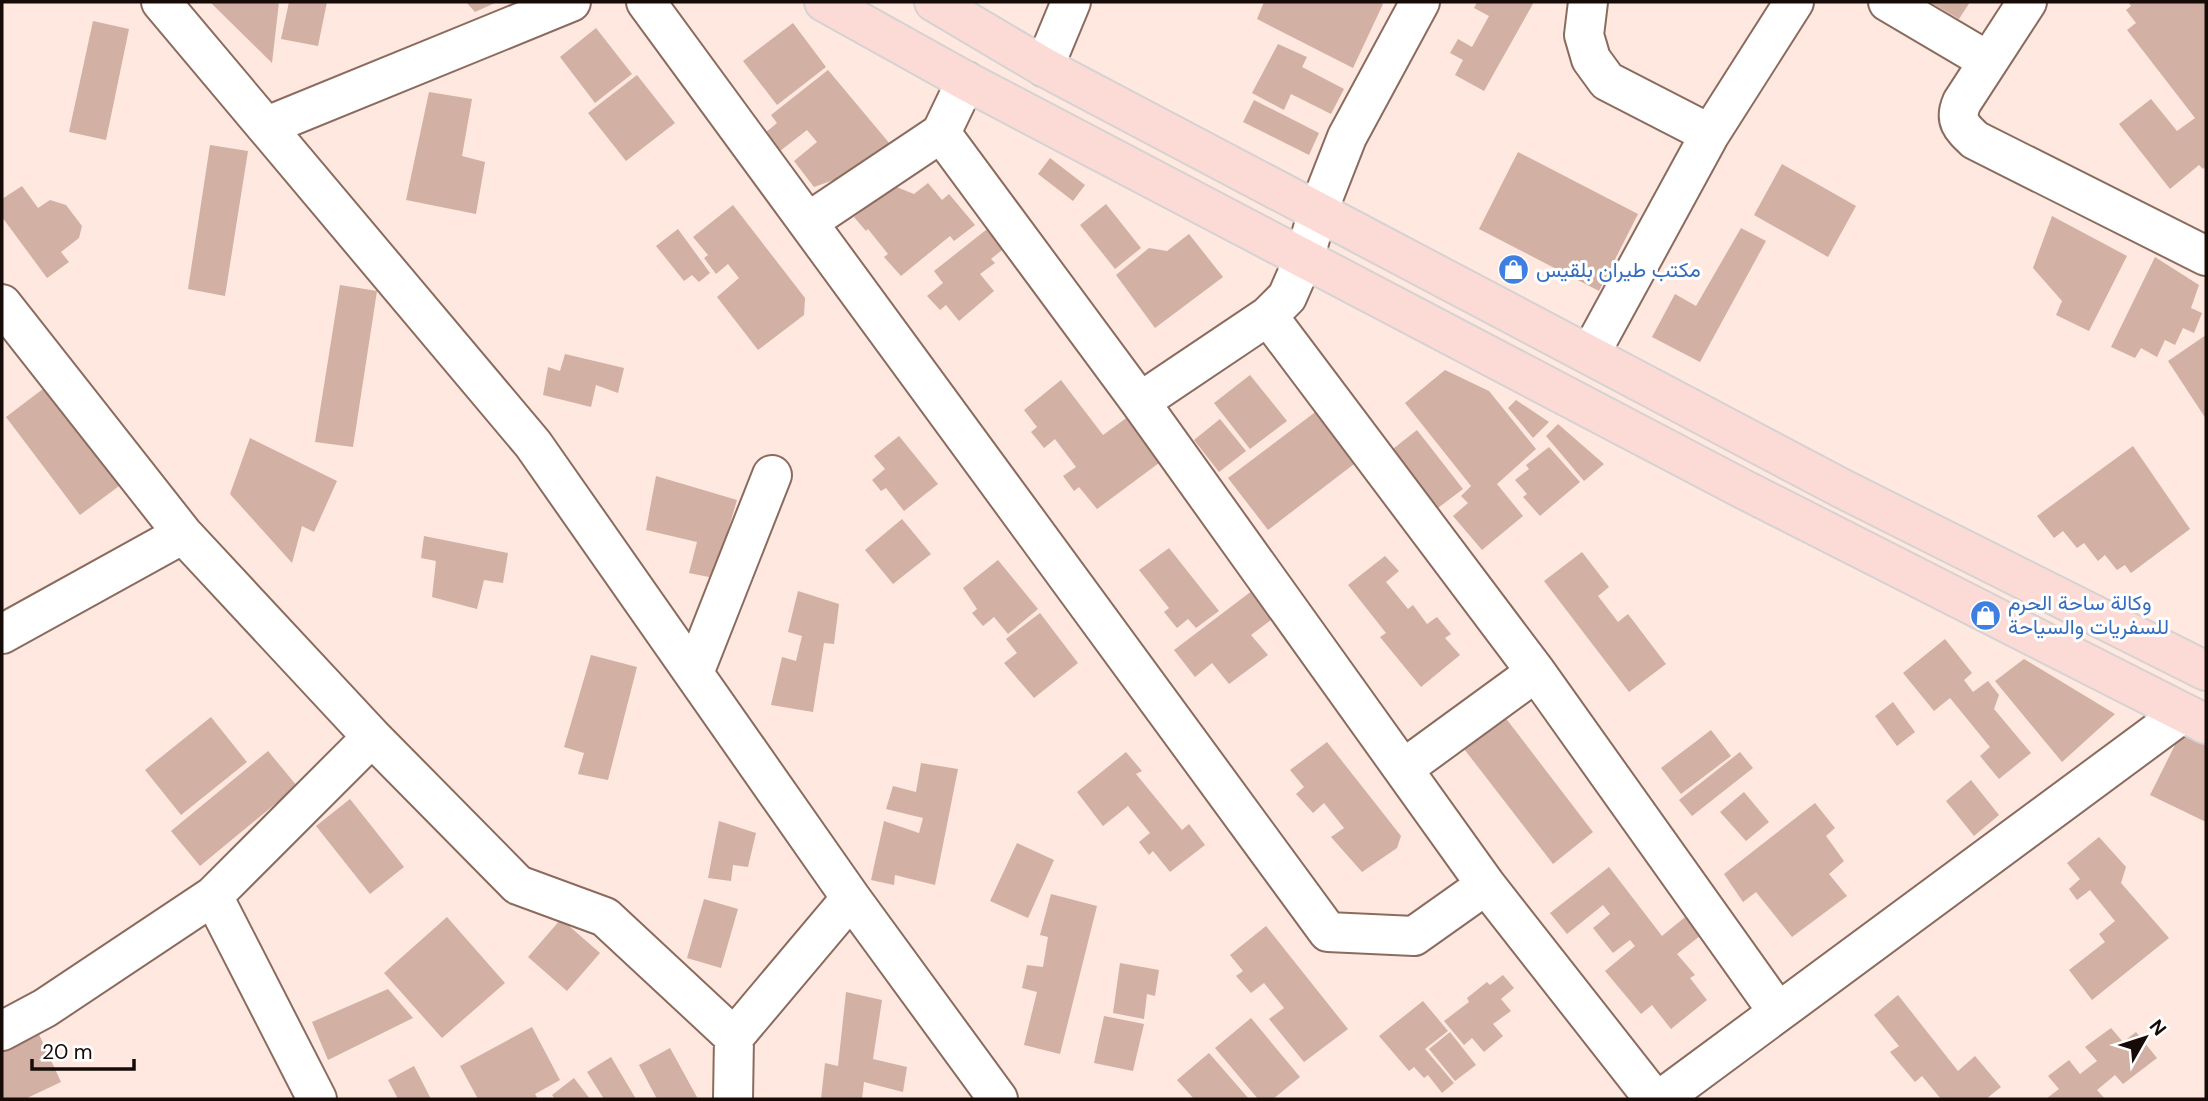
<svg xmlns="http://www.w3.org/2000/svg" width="2208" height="1101" viewBox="0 0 2208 1101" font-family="'DM Sans',Vazirmatn,sans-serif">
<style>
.building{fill:#d2b0a4}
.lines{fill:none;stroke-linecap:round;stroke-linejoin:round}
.minor-casing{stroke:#8c6b5f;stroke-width:42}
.major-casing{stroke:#d5d3d2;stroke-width:42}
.minor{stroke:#fff;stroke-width:38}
.major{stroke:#fcdad6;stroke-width:38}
.labels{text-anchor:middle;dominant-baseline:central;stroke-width:6;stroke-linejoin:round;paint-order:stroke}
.shop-label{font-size:21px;fill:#366cbe;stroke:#fff;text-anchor:start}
</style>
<rect width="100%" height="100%" fill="#fee8df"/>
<path class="building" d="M210 2H279L272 63Z
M289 2H327L318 46 281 39Z
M466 2H497L475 12Z
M1264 2H1380L1383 4 1353 68 1257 19Z
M1477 2H1534L1484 91 1455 75 1463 60 1450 53 1458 39 1472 47 1489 16 1474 8Z
M1930 2H1970L1959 19Z
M2128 2H2206V166L2203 169 2199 165 2170 189 2119 124 2151 99 2177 131 2195 118 2127 30 2136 23 2126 10 2131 6Z
M93 21 129 29 106 140 69 132Z
M793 23 826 67 777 105 743 61Z
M596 28 632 74 595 103 560 57Z
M1278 44 1307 57 1302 67 1344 89 1331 114 1291 94 1284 110 1252 93Z
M828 70 890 144 856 172 814 187 794 161 817 142 807 130 780 151 765 133 777 123 771 115Z
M637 75 675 123 626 161 588 113Z
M429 92 472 99 462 156 485 162 476 214 406 200Z
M1254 100 1319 133 1309 155 1243 122Z
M210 145 248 151 225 296 188 289Z
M1518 152 1638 214 1599 291 1479 229Z
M1050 158 1085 185 1073 201 1038 174Z
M1782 164 1856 206 1828 257 1754 215Z
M928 183 942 200 949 194 975 225 954 241 950 236 901 276 884 257 888 254 868 229 866 231 854 217 894 186 914 194Z
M22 186 38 208 50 200 66 205 82 226 79 238 61 252 69 262 47 278 2 217V199Z
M1106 204 1141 248 1115 269 1080 225Z
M733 205 805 298 804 315 758 350 717 297 739 278 728 264 716 274 704 258 708 255 693 237Z
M2052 216 2127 256 2089 331 2056 315 2062 301 2033 268Z
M991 226 1007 246 991 259 995 263 980 274 994 291 959 321 946 305 940 310 927 296 943 283 934 271Z
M1741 228 1766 241 1700 362 1652 337 1675 294 1696 306Z
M678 229 710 273 699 282 692 275 684 281 656 246Z
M1189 234 1223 277 1155 328 1116 275 1149 248 1167 251Z
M2155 257 2199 285 2191 308 2202 313 2194 333 2183 328 2175 345 2165 340 2157 357 2141 348 2135 358 2111 347Z
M340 285 377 291 353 447 315 442Z
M2206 335V419L2168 361Z
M565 354 624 368 618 393 596 385 591 407 543 395 548 367 560 371Z
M1445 370 1489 391 1536 449 1497 484 1523 516 1482 550 1453 516 1468 503 1461 496 1471 486 1405 403Z
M1250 375 1287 421 1250 449 1214 403Z
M60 376 134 475 80 515 6 417Z
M1061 380 1103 435 1129 416 1163 460 1097 509 1079 487 1074 491 1063 476 1076 467 1055 439 1044 448 1031 432 1037 427 1024 410Z
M1516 400 1549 422 1533 438 1508 408Z
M1318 410 1358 461 1268 530 1228 478Z
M1220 419 1246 451 1219 472 1194 440Z
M1558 424 1604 464 1584 481 1546 436Z
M1417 430 1463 489 1434 511 1389 452Z
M899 436 938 484 904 511 886 488 881 491 872 480 885 469 874 456Z
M250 438 337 481 314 532 302 526 292 563 230 494Z
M2133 446 2190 529 2131 573 2125 565 2117 570 2105 555 2098 561 2084 543 2077 548 2063 531 2054 538 2037 516Z
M1549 447 1580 482 1540 516 1523 497 1527 494 1515 480 1529 469 1526 465Z
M656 476 737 500 714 578 689 573 697 542 646 530Z
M902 519 931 554 893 584 865 550Z
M424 536 508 553 503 583 484 580 477 609 432 597 436 561 421 558Z
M1169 548 1219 611 1196 628 1188 619 1177 628 1164 612 1169 608 1139 570Z
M1582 552 1609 587 1598 596 1618 622 1628 614 1666 664 1629 692 1544 581Z
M1385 556 1399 571 1386 582 1408 609 1413 605 1427 624 1437 617 1451 634 1445 638 1460 655 1421 687 1380 637 1386 633 1348 585Z
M998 560 1038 609 1008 634 994 617 983 626 972 613 977 609 963 588Z
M1261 584 1283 611 1251 635 1268 655 1229 684 1212 663 1195 677 1174 650Z
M798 591 839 604 834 644 824 643 813 712 771 705 782 657 796 661 802 636 788 632Z
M1040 613 1078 663 1034 698 1004 663 1017 653 1006 639Z
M1945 639 1972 673 1964 680 1973 692 1988 681 1999 695 1994 709 2031 753 1999 779 1980 756 1990 747 1950 698 1934 711 1903 673Z
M591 655 637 667 608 780 578 774 584 753 564 747Z
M2024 659 2115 714 2062 762 1995 681Z
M1893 702 1915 732 1897 746 1875 716Z
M1501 712 1593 832 1553 864 1461 745Z
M211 717 247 762 181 815 145 770Z
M1711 730 1731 756 1681 794 1661 768Z
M2182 731 2206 742V822L2150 795Z
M1327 742 1401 836 1397 848 1362 872 1331 837 1344 828 1324 803 1313 813 1296 794 1304 787 1290 770Z
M268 751 297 786 200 866 171 831Z
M1126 752 1142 771 1136 774 1182 830 1189 824 1205 845 1170 872 1153 851 1149 855 1139 842 1150 833 1128 806 1103 826 1077 792Z
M1740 752 1753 768 1692 816 1679 800Z
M921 763 958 769 935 885 895 875 894 885 871 880 884 821 919 833 923 818 886 809 893 786 916 792Z
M1971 780 1999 815 1974 836 1946 801Z
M1744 792 1769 822 1746 841 1720 812Z
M350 799 404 867 370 894 316 826Z
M1815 803 1835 828 1826 836 1844 861 1829 874 1847 896 1792 937 1756 892 1743 902 1724 874Z
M719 821 756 833 748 867 733 865 731 881 708 878Z
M2099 837 2126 867 2121 883 2169 938 2092 1000 2069 970 2105 942 2099 934 2115 921 2090 890 2077 900 2069 889 2080 879 2067 863Z
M1017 843 1054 860 1028 918 990 901Z
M1609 867 1662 936 1690 913 1705 932 1677 954 1695 975 1690 978 1707 1000 1671 1029 1652 1005 1641 1014 1605 971 1635 946 1630 940 1613 953 1593 928 1610 914 1603 905 1567 934 1550 913Z
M1051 894 1097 906 1060 1054 1024 1045 1037 992 1022 988 1027 965 1043 967 1048 937 1040 935Z
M704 899 738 909 721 968 687 958Z
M447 917 505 983 442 1038 384 973Z
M561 919 600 953 567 991 528 957Z
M1266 926 1348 1029 1304 1062 1269 1019 1284 1008 1264 983 1251 993 1236 976 1243 971 1230 955Z
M1120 963 1159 970 1155 996 1147 994 1144 1019 1113 1013Z
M1503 975 1514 988 1501 999 1511 1011 1493 1024 1503 1036 1484 1052 1472 1038 1464 1045 1444 1021 1469 1002 1467 998 1487 982 1490 985Z
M388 989 413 1018 328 1060 312 1022Z
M846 992 882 1000 873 1059 907 1067 903 1092 864 1082 862 1099H821L825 1063 838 1066Z
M1898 995 1958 1071 1975 1056 2001 1087 1986 1099H1941L1922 1076 1915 1082 1890 1052 1899 1046 1874 1015Z
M1423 1001 1448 1031 1425 1049 1454 1083 1442 1093 1428 1075 1424 1078 1414 1067 1409 1071 1379 1036Z
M1104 1016 1144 1024 1133 1071 1094 1063Z
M1251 1018 1300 1077 1273 1099H1258L1215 1048Z
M532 1027 560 1080 535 1094 538 1099H478L460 1066Z
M2111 1028 2123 1042 2136 1032 2157 1058 2123 1084 2115 1075 2097 1090 2105 1099H2046L2059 1089 2048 1076 2069 1060 2080 1074 2097 1061 2085 1047Z
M37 1030 61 1082 25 1099H2V1046Z
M1450 1032 1476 1065 1455 1081 1429 1049Z
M670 1048 698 1099H657L639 1065Z
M1209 1053 1249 1099H1194L1177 1080Z
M611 1057 636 1099H604L587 1072Z
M414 1066 431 1099H398L388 1080Z
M574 1078 590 1099H555L552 1095Z"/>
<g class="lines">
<defs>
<path id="minor" d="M161 2 533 444 851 898 998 1099
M646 2 1328 932 1414 936 1486 885
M1588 2 1584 35 1591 59 1607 81 1710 134 1794 2
M1888 2 1988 61
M2027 2 1962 102C1954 120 1961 127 1975 140L2206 256
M1044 67 1071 2
M966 81 941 133 1140 402 1486 885 1654 1099
M267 126 571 2
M808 222 941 133
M2 304 183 534 372 737 518 885 605 917 734 1037
M1268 316 1536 672 1778 1012
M1590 354 1710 134
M1140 402 1268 316 1287 297 1305 256 1318 211 1347 137 1420 2
M2 634 183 534
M694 673 772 475
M1403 769 1536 672
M213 896 317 1099
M2 1031 45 1008 213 896 372 737
M733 1099 734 1037 851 898
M1661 1099 2183 713"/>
<path id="major" d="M824 2 966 81 1741 488 2206 724
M934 2 1044 67 1843 489 2206 671"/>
</defs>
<use href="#minor" class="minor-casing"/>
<use href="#major" class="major-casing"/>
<use href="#minor" class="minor"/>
<use href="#major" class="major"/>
</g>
<defs>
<symbol id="shop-disc" viewBox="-11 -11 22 22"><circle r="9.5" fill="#3f7fe0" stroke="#fff"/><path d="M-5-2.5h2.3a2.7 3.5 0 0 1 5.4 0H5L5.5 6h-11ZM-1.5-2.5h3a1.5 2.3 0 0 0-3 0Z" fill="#fff"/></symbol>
</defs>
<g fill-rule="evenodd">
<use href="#shop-disc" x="1496" y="252" width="35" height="35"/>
<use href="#shop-disc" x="1968" y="598" width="35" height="35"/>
</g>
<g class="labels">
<g class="shop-label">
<text x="1536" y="270">مكتب طيران بلقيس</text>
<text x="2008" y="603">وكالة ساحة الحرم<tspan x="2008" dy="24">للسفريات والسياحة</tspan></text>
</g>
</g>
<rect width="2208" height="1101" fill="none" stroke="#170b07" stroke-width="7"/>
<g transform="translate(2145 1038) rotate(51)" stroke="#ffffff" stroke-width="5" paint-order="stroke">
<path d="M0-5L12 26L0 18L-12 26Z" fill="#170b07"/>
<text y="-10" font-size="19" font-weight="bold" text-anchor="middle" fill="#170b07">N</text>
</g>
<path d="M32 1059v10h102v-10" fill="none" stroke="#170b07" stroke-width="3.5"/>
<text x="42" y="1059" font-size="21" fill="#170b07" stroke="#ffffff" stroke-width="5" paint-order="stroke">20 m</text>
</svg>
